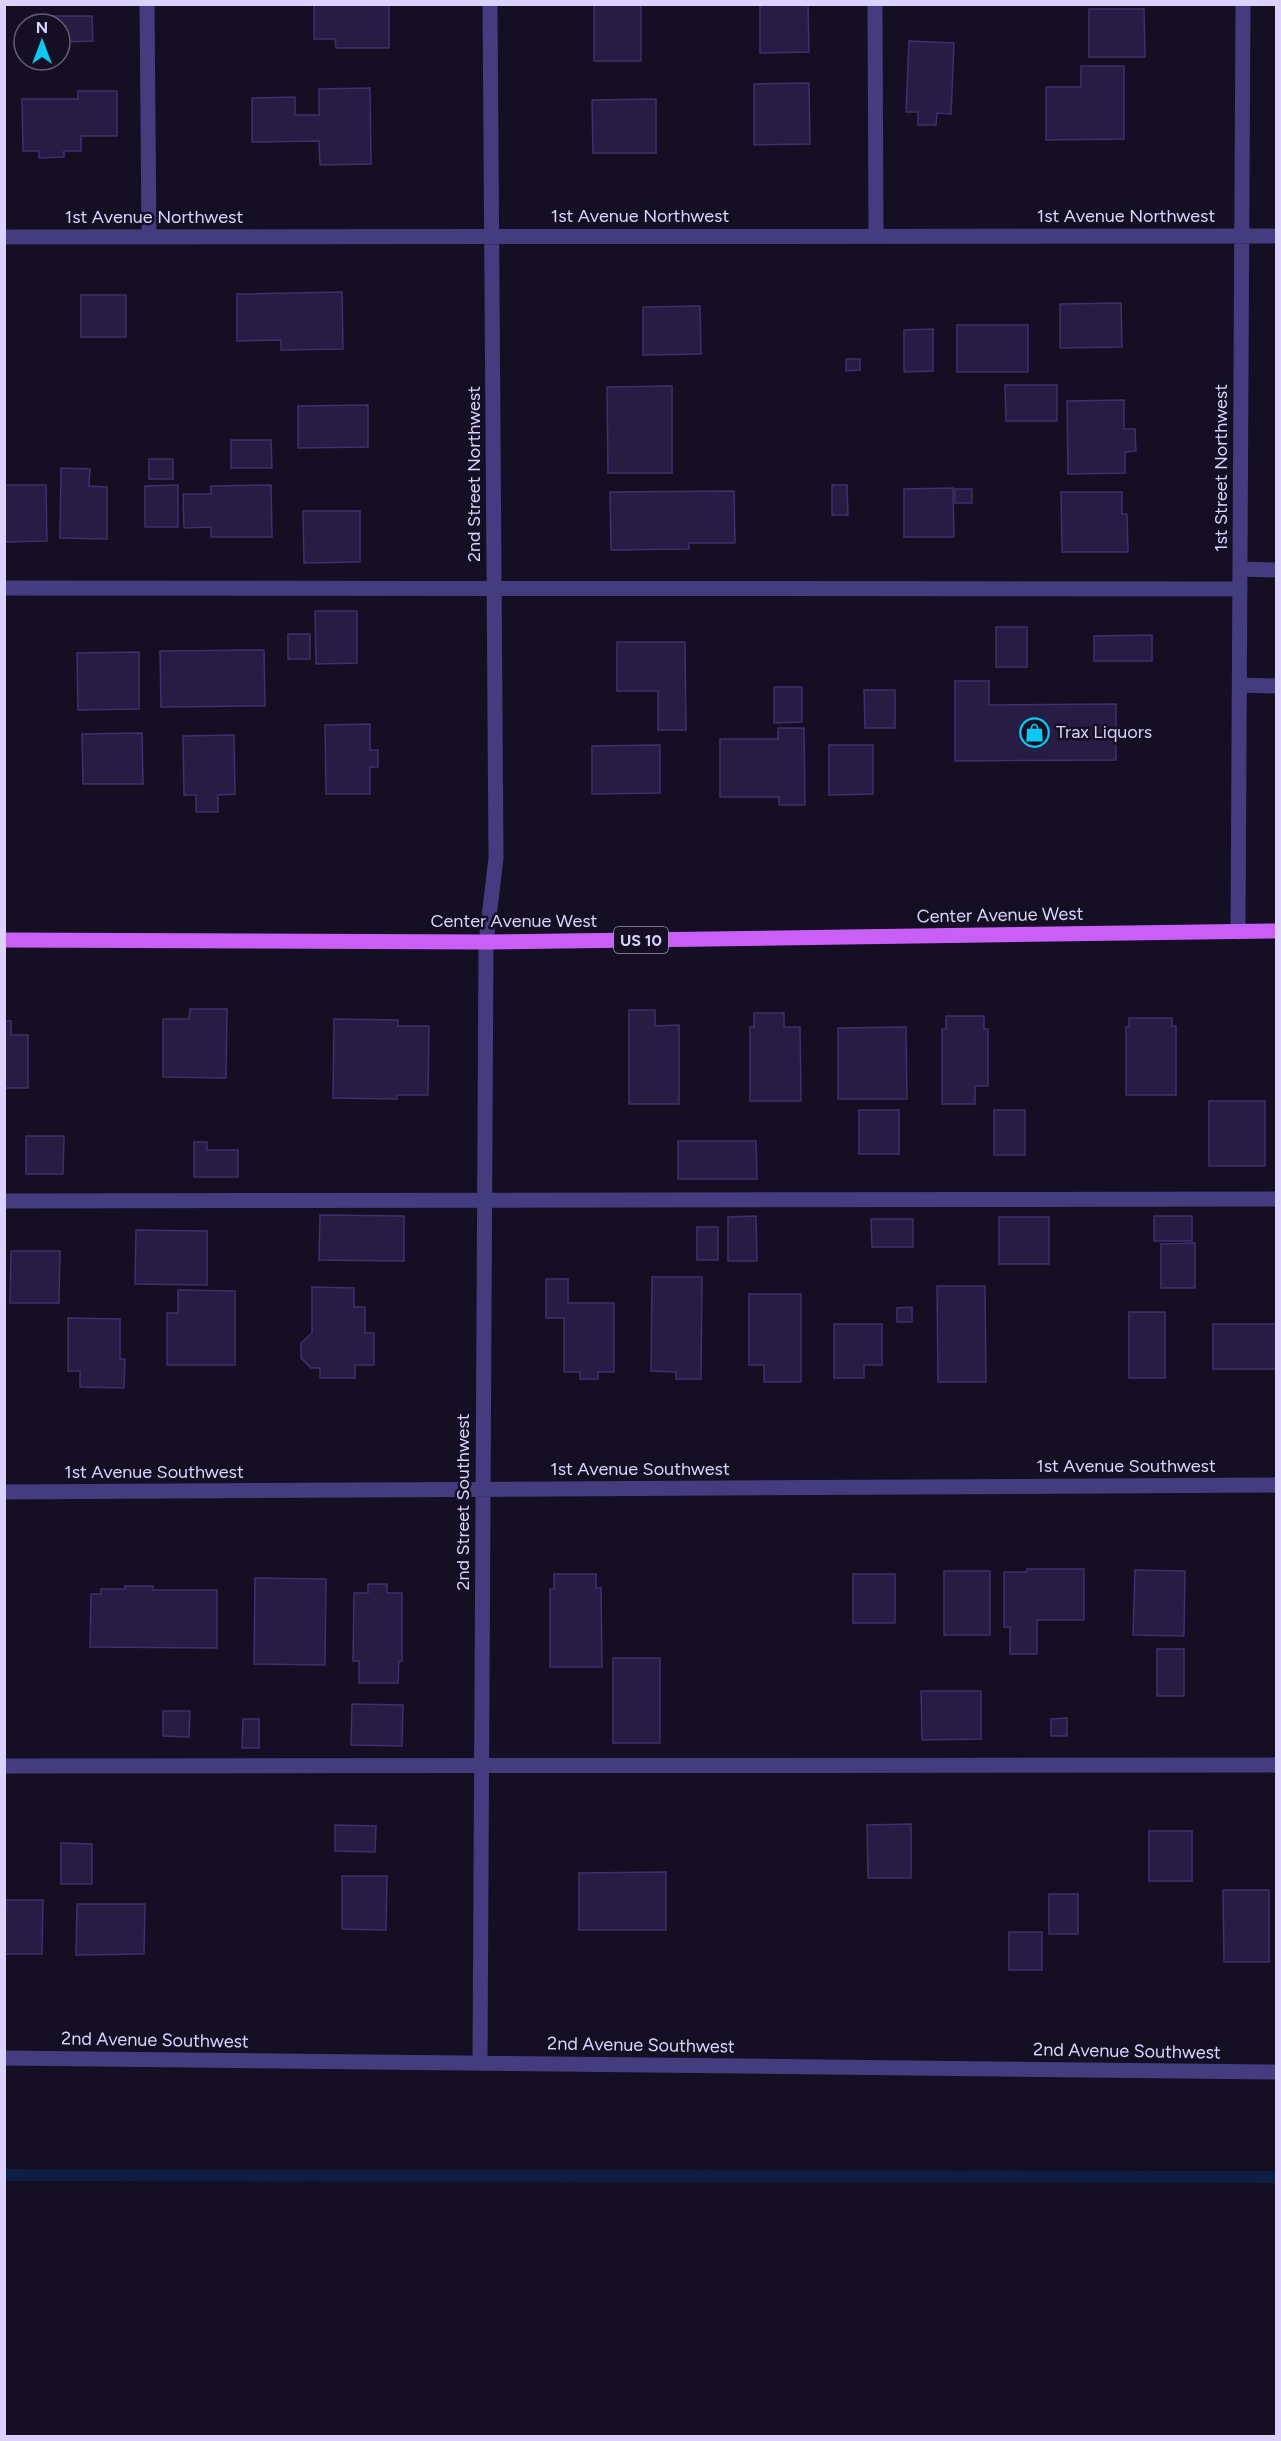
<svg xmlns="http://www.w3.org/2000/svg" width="1281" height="2441" viewBox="0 0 1281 2441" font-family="Figtree,sans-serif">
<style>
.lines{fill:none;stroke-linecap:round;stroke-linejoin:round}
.stream{stroke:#0e1e43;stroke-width:12}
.building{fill:#271c43;stroke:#402f6e;stroke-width:1.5}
.service{stroke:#443c7f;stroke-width:15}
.minor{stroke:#443c7f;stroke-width:15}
.primary{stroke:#ca5ff7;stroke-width:15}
.labels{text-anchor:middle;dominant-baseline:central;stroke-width:5;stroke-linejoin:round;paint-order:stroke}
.shield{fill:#140f23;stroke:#9f98bc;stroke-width:1.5}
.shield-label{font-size:16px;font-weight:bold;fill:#dbd3fd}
.street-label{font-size:18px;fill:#dbd3fd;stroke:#140f23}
.poi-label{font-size:18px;fill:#dbd3fd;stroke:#140f23;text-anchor:start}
</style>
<rect width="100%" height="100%" fill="#140f23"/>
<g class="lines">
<path class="stream" d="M4 2175 1276 2177"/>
</g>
<path class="building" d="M314 4H389V48H336L335 39H314Z
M594 4H641V61H594Z
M760 4H808L809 52 760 53Z
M1089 9H1144L1145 57H1089Z
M53 16H92L93 41 60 42V24H53Z
M909 41 954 43 951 114 937 113 936 125H918V112H906Z
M1081 66H1124V139L1046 140V87H1081Z
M809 83 810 144 754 145V84Z
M370 88 371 164 320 165 319 141 252 142V98L295 97V115H319V89Z
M78 91H117V136H81V151H64V157L39 158V151H23L22 99H78Z
M656 99V153H593L592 100Z
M342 292 343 349 281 350V340L237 341V294Z
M81 295H126V337H81Z
M1121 303 1122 347 1060 348V304Z
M700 306 701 354 643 355V307Z
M957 325H1028V372H957Z
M933 329V371L904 372V330Z
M846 359H860V370L846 371Z
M1005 385H1057V421H1006Z
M672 386V473H608L607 387Z
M1124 400V429H1135L1136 451 1125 452V473L1068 474 1067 401Z
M368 405V447L298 448V406Z
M231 440H271L272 468H231Z
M149 459H173V479H149Z
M61 468 90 469 89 486 107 487V539L60 538Z
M4 485H46L47 541 4 542Z
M178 485V527H145V486Z
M271 485 272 537H211V527L184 528 183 494H211V486Z
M832 485H847L848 515H832Z
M953 488 954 537H904V489Z
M955 489H972V503H955Z
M734 491 735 543H689V549L611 550 610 492Z
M1061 492H1122V514H1127L1128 552H1062Z
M303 511H360V562L304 563Z
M315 611H357V663L316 664Z
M996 627H1027V667H996Z
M288 634H310V659H288Z
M1152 635V661H1094V636Z
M617 642H685L686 730H658V691H617Z
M264 650 265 706 161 707 160 651Z
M139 652V709L78 710 77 653Z
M955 681H989V705L1116 704V760L955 761Z
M774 687H802V722L774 723Z
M864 690H895V728H865Z
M370 724V750H378V767H370V794H326L325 725Z
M778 728H804L805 805H779V797H720V739H778Z
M142 733 143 784H83L82 734Z
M234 735 235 794 218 795V812H196V795H184L183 736Z
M660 745V793L592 794V746Z
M829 745H873V794L829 795Z
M190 1009H227L226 1078 163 1077V1019H189Z
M629 1010H655V1026L679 1025V1104H629Z
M754 1013H784V1027H800L801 1101H750V1027H754Z
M946 1016H984V1029H988V1086H975V1104H942V1029H946Z
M1129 1018H1172V1026H1176V1095H1126V1027H1129Z
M334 1019 398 1020V1026H429L428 1095H397V1099L333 1098Z
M4 1021H11V1035H28V1088H4Z
M906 1027 907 1099H838V1028Z
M1209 1101H1265V1166H1209Z
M859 1110H899V1154H859Z
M994 1110H1025V1155H994Z
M26 1136H64L63 1174H26Z
M678 1141H756L757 1179H678Z
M194 1142H207V1150H238V1177H194Z
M320 1215 404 1216V1261L319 1260Z
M756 1216 757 1261H728V1217Z
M1154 1216H1192V1241H1154Z
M999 1217H1049V1264H999Z
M871 1219H913V1247H872Z
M697 1227H718V1260H697Z
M136 1230 207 1231V1285L135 1284Z
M1195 1243V1288H1161V1244Z
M11 1251H60L59 1303H10Z
M652 1277H702L701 1379H676V1372L651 1371Z
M546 1279H568V1303H614V1372H598V1379H580V1372H564V1318H546Z
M937 1286H985L986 1382H938Z
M312 1287 354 1288V1307H365V1333H374V1365H355V1378H320V1368H311L301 1358V1343L312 1333Z
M178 1290 235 1291V1365H167V1313H178Z
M749 1294H801V1382H764V1365H749Z
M912 1307V1322H897V1308Z
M1129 1312H1165V1378H1129Z
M68 1318 120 1319V1359H125L124 1388 80 1387V1371H68Z
M834 1324H882V1365H864V1378H834Z
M1213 1324H1276V1369H1213Z
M1027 1569H1084V1620H1037V1654H1010V1627H1004V1572H1027Z
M1135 1570 1185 1571 1184 1636 1133 1635Z
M944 1571H990V1635H944Z
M554 1574H596V1588H601L602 1667H550V1589H554Z
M853 1574H895V1623H853Z
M255 1578 326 1579 325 1665 254 1664Z
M368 1584H387V1593H402V1661H399L398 1683H359V1661H353L354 1593H368Z
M125 1586H153V1590H217V1648L90 1647 91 1594H101V1589H125Z
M1157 1649H1184V1696H1157Z
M613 1658H660V1743H613Z
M921 1691H981V1739L922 1740Z
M352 1704 403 1705 402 1746 351 1745Z
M163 1711H190L189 1737 163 1736Z
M1067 1718V1736H1051V1719Z
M243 1719H259V1748H242Z
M911 1824V1878H868L867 1825Z
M335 1825 376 1826 375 1852 335 1851Z
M1149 1831H1192V1881H1149Z
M61 1843 92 1844V1884H61Z
M666 1872V1930H579V1873Z
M342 1876H387L386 1930 342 1929Z
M1223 1890H1269V1962H1224Z
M1049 1894H1078V1934H1049Z
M6 1900H43L42 1954H4Z
M77 1904H145L144 1954 76 1955Z
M1009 1932H1042V1970H1009Z"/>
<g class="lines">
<path class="service" d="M147 4 149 237
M875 4 876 236
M1240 569 1276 570
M4 588 1240 589
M1240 685 1276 686
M4 1201 1276 1199
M4 1766 1276 1765"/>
<path class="minor" d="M4 237 1276 236
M1238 932 1243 4
M4 1492 1276 1485
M4 2058 1276 2072
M480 2063 486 942 496 858 490 4"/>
<path class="primary" d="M4 940 486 942 1276 931"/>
</g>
<defs>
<symbol id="shop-ring" viewBox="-11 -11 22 22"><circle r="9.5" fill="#140f23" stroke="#0bc9f0" stroke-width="1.5"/><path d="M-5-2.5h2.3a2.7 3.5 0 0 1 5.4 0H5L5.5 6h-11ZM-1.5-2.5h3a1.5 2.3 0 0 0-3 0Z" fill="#0bc9f0"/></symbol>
</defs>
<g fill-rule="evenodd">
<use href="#shop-ring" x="1018" y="716" width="33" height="33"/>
</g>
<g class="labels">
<rect class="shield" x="614" y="927" width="54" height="26" rx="4.5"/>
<g class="shield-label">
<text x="641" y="940">US 10</text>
</g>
<g class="street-label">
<text x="640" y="216">1st Avenue Northwest</text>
<text x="1126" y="216">1st Avenue Northwest</text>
<text x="154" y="217">1st Avenue Northwest</text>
<text transform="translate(1221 468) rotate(-90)">1st Street Northwest</text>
<text transform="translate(474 474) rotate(-90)">2nd Street Northwest</text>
<text transform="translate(1000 915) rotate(-1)">Center Avenue West</text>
<text x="514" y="921">Center Avenue West</text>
<text x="1126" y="1466">1st Avenue Southwest</text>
<text x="640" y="1469">1st Avenue Southwest</text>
<text x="154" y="1472">1st Avenue Southwest</text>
<text transform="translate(463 1502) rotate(-90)">2nd Street Southwest</text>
<text transform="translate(155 2040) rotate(1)">2nd Avenue Southwest</text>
<text transform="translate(641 2045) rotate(1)">2nd Avenue Southwest</text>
<text transform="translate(1127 2051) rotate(1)">2nd Avenue Southwest</text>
</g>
<g class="poi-label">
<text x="1056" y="732">Trax Liquors</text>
</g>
</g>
<rect width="1281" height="2441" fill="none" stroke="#dbd3fd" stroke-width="12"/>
<g transform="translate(42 42)"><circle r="28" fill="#140f23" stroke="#645d7a" stroke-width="1.5"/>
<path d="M0-4.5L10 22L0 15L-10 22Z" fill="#0bc9f0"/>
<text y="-9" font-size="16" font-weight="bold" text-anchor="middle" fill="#dbd3fd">N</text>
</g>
</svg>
